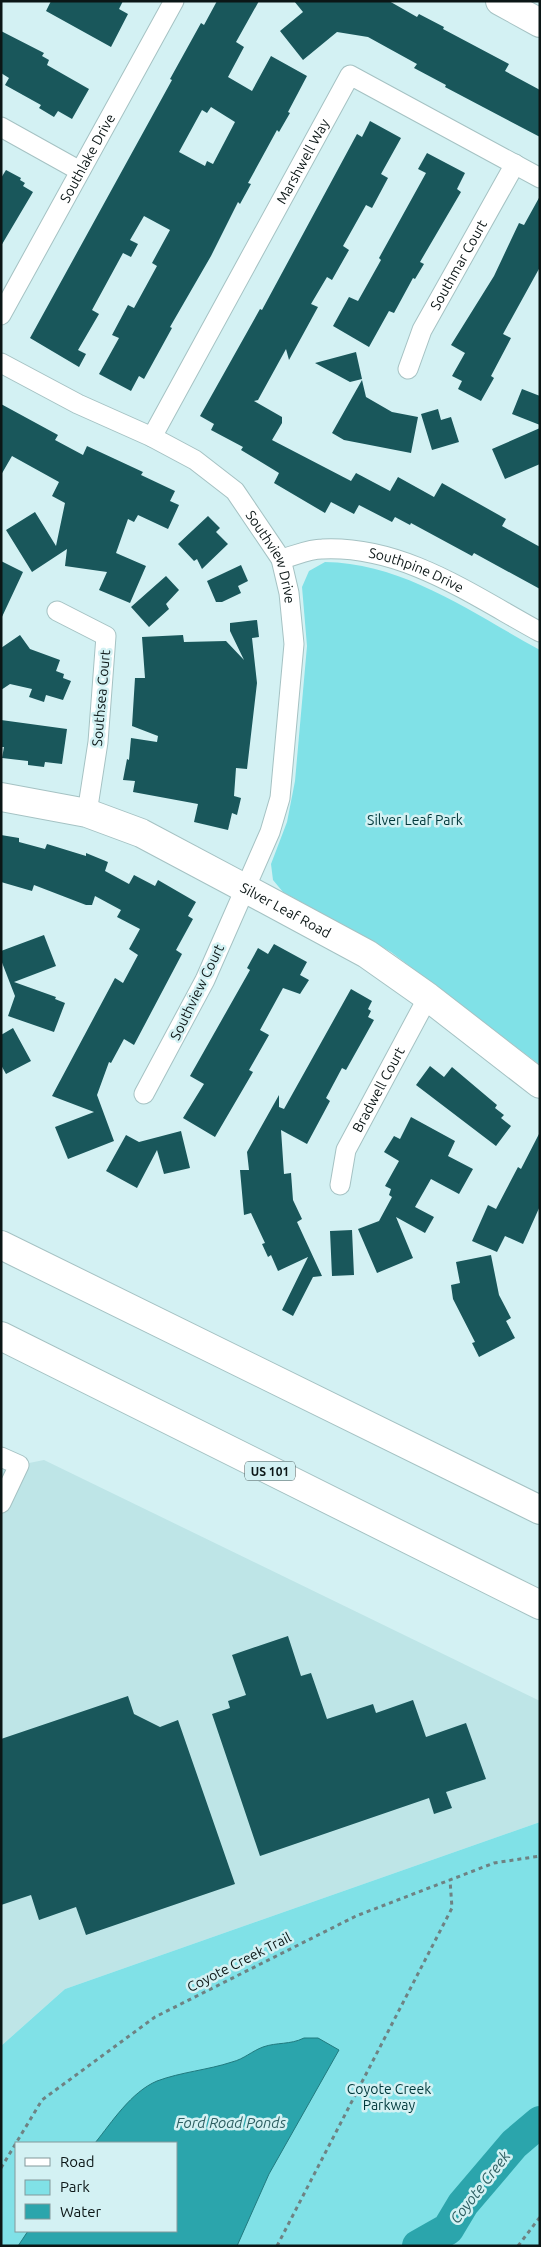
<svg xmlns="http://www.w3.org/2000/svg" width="541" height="2247" viewBox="0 0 541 2247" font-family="Ubuntu,sans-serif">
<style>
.built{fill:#bee5e7}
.green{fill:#80e1e7;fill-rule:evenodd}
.water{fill:#2ba5ac;stroke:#217a7f}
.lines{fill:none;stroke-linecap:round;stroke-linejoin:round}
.river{stroke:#2ba5ac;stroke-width:32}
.building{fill:#19575b;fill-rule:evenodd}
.street-casing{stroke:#a5c2c3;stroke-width:21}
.secondary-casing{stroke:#a5c2c3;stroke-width:30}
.primary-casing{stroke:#a5c2c3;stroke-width:30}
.highway-casing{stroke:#a5c2c3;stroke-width:30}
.path{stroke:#6e8283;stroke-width:3;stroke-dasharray:4 4;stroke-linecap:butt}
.street{stroke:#fff;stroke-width:19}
.secondary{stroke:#fff;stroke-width:28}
.primary{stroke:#fff;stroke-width:28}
.highway{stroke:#fff;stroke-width:28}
.labels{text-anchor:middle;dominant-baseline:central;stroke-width:5;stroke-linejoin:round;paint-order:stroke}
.shield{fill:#d3f1f3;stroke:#475858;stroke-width:1}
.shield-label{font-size:12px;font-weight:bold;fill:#0b1616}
.street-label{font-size:14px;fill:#0b1616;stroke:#d3f1f3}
.park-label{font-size:14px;fill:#00383b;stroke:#d3f1f3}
.water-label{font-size:15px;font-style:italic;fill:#2e5f62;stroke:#d3f1f3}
</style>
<rect width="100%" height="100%" fill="#d3f1f3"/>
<path class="built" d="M1 1457 19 1465 44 1460 540 1701V1822L65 1989 1 2046Z"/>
<path class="green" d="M325 562C404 563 472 613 540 650V1065L391 952 283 892 273 880 271 864 287 822 295 781 307 646 302 587 309 571Z
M540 1822V2246H1V2046L65 1989ZM16 2143H176V2231H16Z"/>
<path class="water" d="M304 2038H318L339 2050 269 2174 237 2246H18L28 2231H176V2143H95C112 2122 131 2092 157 2081 181 2072 208 2070 232 2062 244 2059 252 2051 263 2047 277 2042 290 2045 304 2038Z"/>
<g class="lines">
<path class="river" d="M418 2246 448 2229 463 2204 514 2144 540 2122"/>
</g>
<path class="building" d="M51 1H123L119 9 128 14 111 47 46 11Z
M217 1H259L236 42 244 47 228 77 252 91 271 56 307 76 288 112 290 113 279 132 277 130 248 183 251 184 240 204 238 202 211 256 170 327 172 328 144 379 139 376 131 391 99 374 119 338 112 335 128 305 134 308 157 266 152 263 170 230 144 216 130 240 138 244 131 257 123 253 92 310 99 314 78 350 86 354 79 367 30 338 172 80 170 79 201 23 204 25ZM211 107 235 122 213 164 207 161 205 166 179 152 202 110 207 113Z
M294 1H389L417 17 419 14 444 27 443 29 509 64 505 71 540 90V137L445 87 446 85 414 68 417 64 368 37 337 32 303 60 280 31 303 12Z
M1 31 44 53 42 56 49 60 47 65 89 89 72 119 58 111 54 117 39 108 41 105 5 85 9 78 1 73Z
M370 121 401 138 381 174 388 178 372 208 366 205 343 246 349 250 332 280 327 277 311 304 318 307 289 360 286 349 258 400 254 401 282 417V423L272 440 351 481 356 473 390 491 398 477 434 497 442 483 506 519 502 526 540 547V589L474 553 472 556 411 523 410 525 395 517 392 522 359 505 354 514 331 502 325 513 274 483 279 473 241 450 243 447 211 430 214 424 200 416 260 309 262 310 357 134 362 137Z
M427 153 465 173 457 189 461 192 420 262 424 264 415 279 413 278 394 313 389 311 369 347 333 326 349 297 358 301 381 260 379 258 426 173 418 169Z
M6 170 21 178 20 180 25 183 23 186 33 192 1 246V178Z
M540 196V267L503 334 511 338 491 376 494 378 481 401 458 389 462 381 452 376 465 353 451 345 494 276 519 223 524 225Z
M356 352 362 379 350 382 315 363Z
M362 380 366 397 392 412 418 417 411 453 344 440 332 433Z
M522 389 540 396V425L512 414Z
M1 404 58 435 55 440 83 455 87 446 143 472 141 475 175 491 170 501 179 505 168 529 138 515 134 522 128 519 116 553 146 566 130 603 99 590 107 572 65 566 67 549 32 572 6 530 35 512 56 546 65 503 52 496 59 482 12 456 1 475Z
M438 409 441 420 451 417 459 442 432 450 421 414Z
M540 428V464L505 479 492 449Z
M208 516 220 528 216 532 228 544 202 569 197 559 194 561 178 544Z
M1 561 23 572 1 619Z
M241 565 248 581 238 586 241 593 222 602H216L207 581Z
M166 576 179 590 166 604 169 609 149 627 131 607Z
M257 620 259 637 252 638 257 683 247 769 236 768 234 796 241 798 237 815 232 813 228 830 194 822 198 804 133 792 135 781 123 780 127 759 129 760 131 738 157 742 158 736 132 726 135 678H145L142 637 183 635 184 642 226 641 244 660 230 631V623Z
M20 635 30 649 60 660 56 671 64 674 63 678 71 681 63 700 46 695 44 702 29 697 32 689 10 684 1 690V648Z
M1 720 67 729 62 764 45 762 44 767 28 765V761L2 758 4 747H1Z
M1 835 19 838V842L45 849 47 844 86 856V853L108 862 105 871 129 884 134 875 155 886 158 880 196 902 188 916 193 919 176 950 182 954 134 1045 124 1039 111 1063 109 1062 97 1095 114 1141 68 1159 55 1127 94 1112 52 1096 115 978 123 983 138 955 129 949 140 929 117 917 121 910 95 896 92 905H86L34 885 32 891 1 882Z
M44 935 56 966 14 982 56 997 55 999 65 1003 54 1032 8 1016 15 996 1 960V951Z
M274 944 307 962 300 975 309 980 300 994 283 988 260 1030 269 1035 249 1070 253 1072 215 1137 183 1118 204 1084 190 1076 250 970 247 968 258 948 268 954Z
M351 989 372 1001 368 1009 371 1011 368 1017 374 1020 346 1070 342 1068 326 1098 330 1101 307 1144 281 1130 284 1174 291 1173 293 1200 302 1219 297 1222 322 1276 313 1277 293 1316 282 1310 308 1257 278 1271 271 1255 268 1257 262 1244 265 1243 251 1213 244 1215 240 1170H249L247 1152 279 1095V1107L284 1109Z
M13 1028 31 1061 6 1074 1 1065V1035Z
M430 1066 444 1077 452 1067 497 1105 495 1108 504 1115 501 1118 511 1126 496 1146 416 1085Z
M411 1117 455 1141 448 1156 473 1169 459 1194 431 1179 415 1207 434 1217 425 1233 396 1217 413 1258 377 1273 358 1229 379 1221 392 1197 389 1195 391 1189 385 1186 399 1161 384 1152 394 1136 400 1139Z
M181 1131 190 1168 164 1174 157 1150 137 1188 106 1171 126 1135 139 1142Z
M540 1132V1206L523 1244 505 1236 497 1252 472 1241 488 1205 496 1209 518 1167 521 1169Z
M352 1230 354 1275 332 1276 330 1231Z
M491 1255 499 1295 511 1318 506 1321 515 1338 479 1357 472 1343 475 1342 453 1299 451 1285 460 1283 456 1262Z
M288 1636 301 1676 311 1673 327 1719 373 1704 376 1713 413 1700 426 1737 466 1723 486 1779 446 1792 452 1808 434 1814 429 1798 260 1856 212 1714 230 1708 228 1701 246 1695 232 1655Z
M128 1696 134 1714 160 1727 178 1720 235 1884 86 1935 76 1907 39 1920 31 1895 1 1905V1739Z"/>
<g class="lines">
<defs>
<g id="street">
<path d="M1 127 80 171"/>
<path id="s1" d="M1 315 174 1"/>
<path id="s2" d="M1 363 78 404 152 437 195 460 235 491 281 559 289 593 294 644 280 798 270 832 205 980 144 1094"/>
<path id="s3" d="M408 369 422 330 515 164"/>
<path id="s4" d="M152 437 350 75 540 178"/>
<path id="s5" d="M281 559C294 556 309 549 322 549 403 545 472 595 540 632"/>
<path d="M57 611 106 636 98 742 87 813"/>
<path id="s6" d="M340 1185 346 1150 428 997"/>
<path d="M1 1457 19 1465 1 1503"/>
</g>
<g id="secondary">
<path id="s7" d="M1 797 87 813 141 833 265 899 367 954 428 997 540 1084"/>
</g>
<path id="primary" d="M500 1 540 23"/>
<path id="highway" d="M1 1245 540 1510
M1 1336 540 1605"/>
</defs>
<use href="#street" class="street-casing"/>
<use href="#secondary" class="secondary-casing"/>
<use href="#primary" class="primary-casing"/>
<use href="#highway" class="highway-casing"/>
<path class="path" d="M1 2168 42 2100 155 2017 356 1916 494 1863 540 1856
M277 2246 452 1908 450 1880
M518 2246 540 2217"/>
<use href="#street" class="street"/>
<use href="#secondary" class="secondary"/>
<use href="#primary" class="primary"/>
<use href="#highway" class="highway"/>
</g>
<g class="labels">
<rect class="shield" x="245" y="1461.5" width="50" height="19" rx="4"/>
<g class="shield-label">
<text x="270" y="1471">US 101</text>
</g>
<g class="street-label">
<text stroke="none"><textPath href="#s1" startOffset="179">Southlake Drive</textPath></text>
<text stroke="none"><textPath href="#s4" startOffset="314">Marshwell Way</textPath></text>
<text stroke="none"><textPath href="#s3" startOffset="116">Southmar Court</textPath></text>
<text stroke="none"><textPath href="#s2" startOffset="344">Southview Drive</textPath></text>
<text stroke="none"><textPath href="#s5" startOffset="140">Southpine Drive</textPath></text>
<text transform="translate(101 698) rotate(-85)">Southsea Court</text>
<text stroke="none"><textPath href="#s7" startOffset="309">Silver Leaf Road</textPath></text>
<text transform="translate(197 992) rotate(-64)">Southview Court</text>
<text stroke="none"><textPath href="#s6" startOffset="104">Bradwell Court</textPath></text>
<text transform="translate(239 1962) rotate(-27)">Coyote Creek Trail</text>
</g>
<g class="park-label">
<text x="415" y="820">Silver Leaf Park</text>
<text x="389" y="2089">Coyote Creek<tspan x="389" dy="16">Parkway</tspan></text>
</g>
<g class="water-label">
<text x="231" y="2122">Ford Road Ponds</text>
<text transform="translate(480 2187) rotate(-52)">Coyote Creek</text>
</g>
</g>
<rect width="541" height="2247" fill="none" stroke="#0b1616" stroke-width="5"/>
<rect x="15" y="2142" width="162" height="90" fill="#d3f1f3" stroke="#83999b"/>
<rect x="25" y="2158" width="25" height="8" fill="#ffffff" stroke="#83999b"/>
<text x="60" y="2167" font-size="15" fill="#0b1616">Road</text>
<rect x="25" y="2180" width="25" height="15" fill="#80e1e7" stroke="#83999b"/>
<text x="60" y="2192" font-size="15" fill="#0b1616">Park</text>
<rect x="25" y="2204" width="25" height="15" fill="#2ba5ac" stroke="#83999b"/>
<text x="60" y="2217" font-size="15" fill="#0b1616">Water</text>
</svg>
